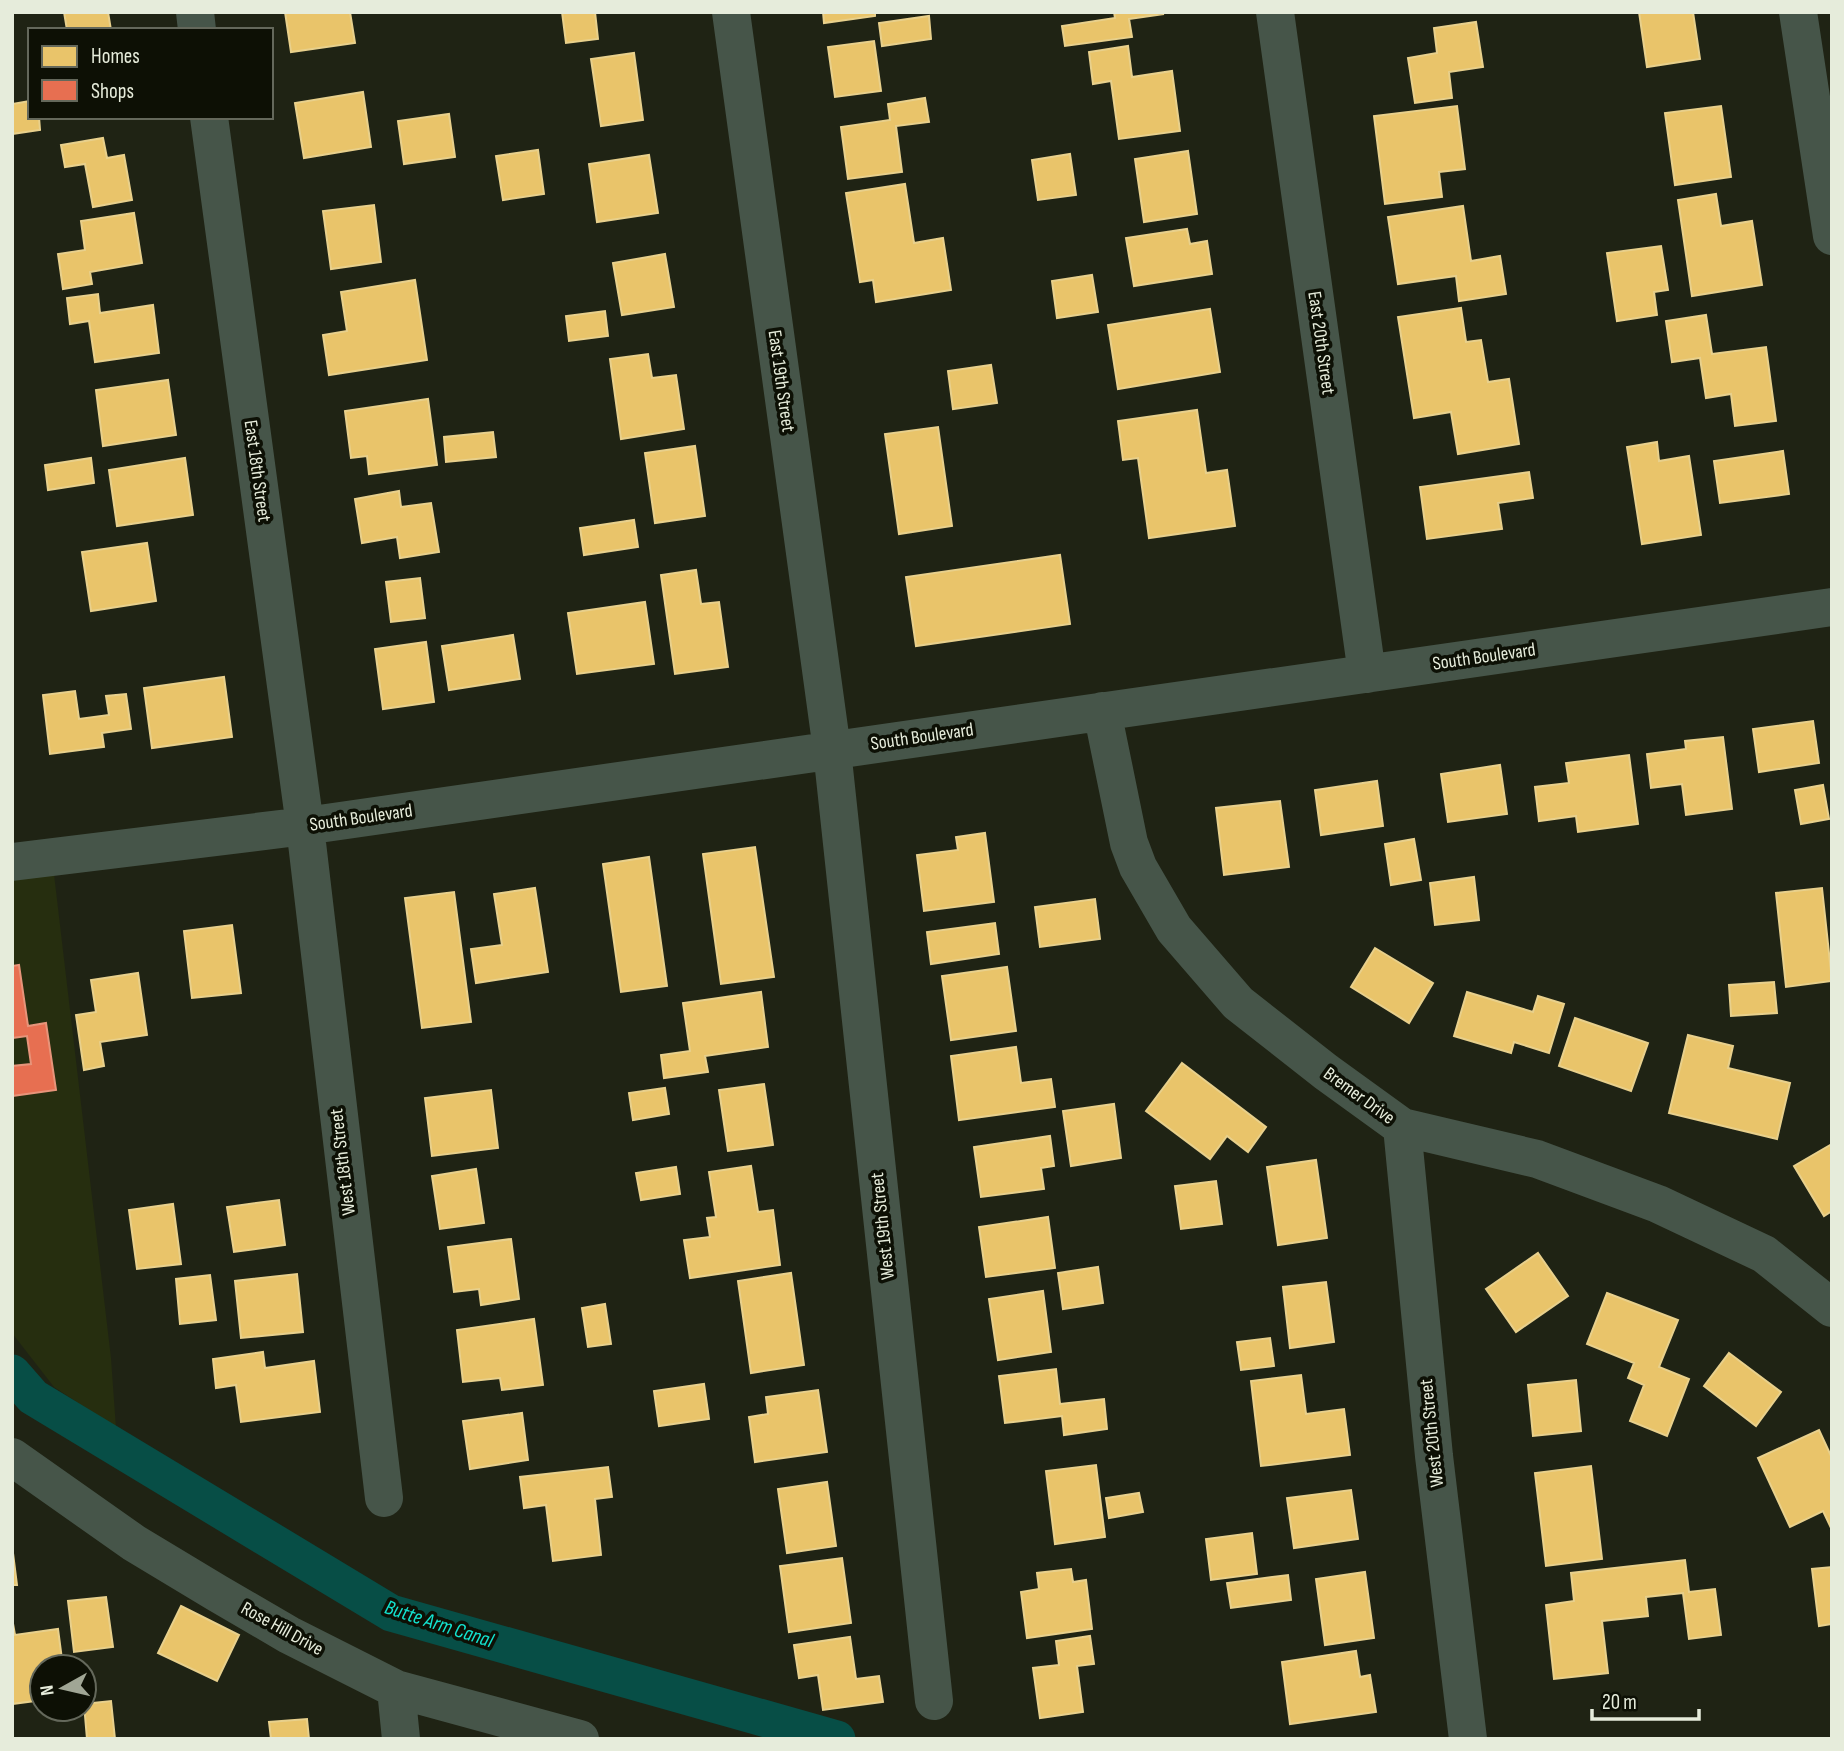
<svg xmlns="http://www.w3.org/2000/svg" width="1844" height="1751" viewBox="0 0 1844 1751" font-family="'Sofia Sans Condensed',sans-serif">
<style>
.built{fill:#262e0f}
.homes{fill:#e9c46a;stroke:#e8d08c;stroke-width:2}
.shops{fill:#e76f51;stroke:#e7947a;stroke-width:2}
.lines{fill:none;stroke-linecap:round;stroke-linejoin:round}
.canal{stroke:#074e46;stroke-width:37}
.minor{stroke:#465549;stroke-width:38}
.labels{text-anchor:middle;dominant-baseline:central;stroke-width:7;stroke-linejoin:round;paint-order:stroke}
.street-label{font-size:19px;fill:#e6ecdb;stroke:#0d1005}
.water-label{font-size:21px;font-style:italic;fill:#13e2cf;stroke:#0d1005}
</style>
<rect width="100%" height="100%" fill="#1f2314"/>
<path class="built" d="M52 857 111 1358 116 1428 54 1387 12 1333V862Z"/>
<path class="homes" d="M64 12H108L111 30H67Z
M285 12H350L355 43 291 52Z
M562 12H595L598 39 566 43Z
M823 12H875V16L824 23Z
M1114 12 1164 14 1129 19 1132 37 1065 46 1062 26 1115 18Z
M1639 12H1693L1700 59 1647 67Z
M929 16 931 39 882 46 879 23Z
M1476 22 1483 67 1449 72 1452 98 1415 103 1408 58 1437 53 1434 28Z
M874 41 881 91 835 97 828 47Z
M1128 46 1132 77 1172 71 1180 131 1119 139 1111 81 1093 84 1089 52Z
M634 53 643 120 601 126 591 59Z
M363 92 371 147 304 158 295 103Z
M925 98 929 122 896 126 902 172 848 179 841 127 890 120 888 104Z
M30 101V117H39L40 130 12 134V104Z
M1457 106 1465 169 1439 172 1442 197 1385 204 1374 116Z
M1721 106 1731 177 1675 185 1665 113Z
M449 114 455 157 404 164 398 121Z
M103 138 107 158 124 155 132 200 93 207 85 164 65 167 61 145Z
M538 150 544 194 503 200 496 156Z
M1188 151 1197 214 1144 222 1135 159Z
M1070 154 1076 195 1038 200 1032 160Z
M649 155 658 213 597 222 589 164Z
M905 184 914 243 943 238 951 290 876 302 873 280 860 282 846 193Z
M1716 194 1721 226 1752 221 1762 285 1692 296 1678 200Z
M374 205 381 262 331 269 323 211Z
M1463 206 1471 261 1500 256 1506 294 1459 301 1456 276 1398 284 1388 217Z
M134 213 142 263 90 272 92 284 63 289 58 254 85 250 81 221Z
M1187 229 1190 244 1207 241 1212 274 1134 286 1126 238Z
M1661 246 1668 290 1654 292 1657 315 1617 321 1607 253Z
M665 254 674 307 622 315 613 263Z
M1092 275 1098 312 1057 318 1052 281Z
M415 280 427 360 329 375 323 335 347 331 341 292Z
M98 294 100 313 153 305 159 353 95 362 89 321 70 324 67 298Z
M1461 308 1466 342 1481 340 1488 382 1509 379 1519 444 1458 454 1451 412 1414 418 1398 317Z
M1210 309 1220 372 1118 389 1108 325Z
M605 311 608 336 569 341 566 316Z
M1706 315 1712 354 1766 347 1776 421 1735 426 1731 394 1706 398 1700 358 1672 362 1666 321Z
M648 354 652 378 676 375 684 429 621 439 610 359Z
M991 365 997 403 953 409 948 371Z
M168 380 176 435 103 446 96 390Z
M428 399 437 465 369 474 367 456 351 458 345 411Z
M1197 410 1206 473 1227 470 1235 526 1149 538 1138 458 1123 460 1118 421Z
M938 427 952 526 899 534 885 434Z
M493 432 496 457 446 462 444 437Z
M1657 442 1659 461 1689 456 1701 535 1642 544 1627 447Z
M695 446 705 516 655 523 645 453Z
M1783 451 1789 494 1720 503 1714 461Z
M91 458 94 483 48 490 45 465Z
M185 458 193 515 117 526 109 470Z
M1529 472 1533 498 1498 503 1502 529 1427 539 1420 487Z
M399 491 401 507 431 503 439 552 400 558 397 537 362 543 355 499Z
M634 520 638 547 584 555 580 528Z
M147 543 156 601 91 611 82 552Z
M1060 555 1070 624 916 646 906 577Z
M696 570 701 604 719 602 728 667 675 674 661 575Z
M420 578 425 618 391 622 386 582Z
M645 602 654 664 577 674 568 613Z
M513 635 520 679 449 690 442 646Z
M426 642 434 702 383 709 375 649Z
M224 677 232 737 152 748 144 688Z
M75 691 79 719 109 715 106 696 126 694 131 729 102 733 104 747 50 754 43 695Z
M1813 721 1819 763 1759 772 1753 729Z
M1723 737 1732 809 1686 815 1682 784 1651 788 1647 754 1686 749 1685 741Z
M1629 755 1638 824 1578 832 1576 816 1539 821 1535 787 1569 783 1566 763Z
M1500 765 1507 814 1448 822 1441 774Z
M1377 781 1383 826 1321 835 1315 790Z
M1823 785 1829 819 1801 824 1795 790Z
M1280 801 1289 867 1224 875 1216 808Z
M985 833 994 902 924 911 917 855 958 850 956 837Z
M1414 839 1421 880 1391 885 1385 844Z
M755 847 774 977 721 984 703 854Z
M649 857 667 986 621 992 603 864Z
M1474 877 1479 920 1435 925 1430 883Z
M535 888 548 972 476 983 471 949 502 945 494 894Z
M1822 888 1832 981 1786 987 1776 893Z
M454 892 471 1022 422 1028 405 898Z
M1095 899 1100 939 1040 947 1035 907Z
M995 923 999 954 931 964 927 932Z
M232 925 241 993 192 998 184 931Z
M1375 948 1433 983 1409 1023 1351 987Z
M1007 967 1016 1031 951 1040 942 976Z
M138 973 147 1035 100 1042 104 1066 84 1070 76 1015 96 1012 91 980Z
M1774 982 1777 1013 1731 1016 1729 985Z
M761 992 768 1047 705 1056 708 1072 664 1078 661 1055 690 1051 683 1003Z
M1467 992 1533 1012 1538 996 1564 1004 1549 1053 1514 1042 1511 1053 1454 1036Z
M1575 1018 1648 1043 1631 1091 1559 1066Z
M1688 1035 1733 1046 1728 1068 1790 1083 1777 1139 1669 1113Z
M1016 1047 1021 1083 1051 1079 1055 1107 959 1120 951 1056Z
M1182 1063 1266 1127 1248 1152 1227 1136 1210 1159 1146 1111Z
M764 1084 773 1145 728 1151 719 1090Z
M665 1088 669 1114 633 1120 629 1093Z
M491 1090 498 1148 432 1156 425 1098Z
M1114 1104 1121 1158 1071 1166 1063 1111Z
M1050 1136 1054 1166 1041 1168 1044 1189 981 1197 974 1147Z
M1832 1144V1211L1824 1216 1794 1166Z
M1316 1160 1327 1238 1278 1245 1267 1167Z
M751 1166 758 1212 773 1210 780 1265 690 1278 684 1240 710 1237 707 1218 716 1217 709 1172Z
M676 1167 680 1194 641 1200 636 1173Z
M476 1169 484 1223 440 1229 432 1176Z
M1216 1181 1222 1224 1181 1229 1175 1186Z
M279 1200 285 1245 234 1252 227 1207Z
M173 1204 181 1264 137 1269 129 1210Z
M1048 1217 1055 1268 986 1277 979 1227Z
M511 1239 519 1299 481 1305 479 1289 454 1292 448 1247Z
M1538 1253 1568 1296 1516 1332 1486 1289Z
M1098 1267 1103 1303 1063 1309 1058 1273Z
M791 1273 804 1365 751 1373 738 1281Z
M297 1274 303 1332 241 1338 235 1281Z
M210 1275 216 1320 180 1324 176 1279Z
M1326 1282 1334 1342 1290 1348 1283 1287Z
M1043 1291 1051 1352 998 1360 989 1299Z
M1607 1293 1678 1320 1659 1367 1689 1379 1667 1436 1630 1421 1644 1385 1628 1378 1634 1363 1587 1344Z
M605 1304 611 1344 588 1347 582 1308Z
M534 1319 543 1385 502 1390 500 1378 463 1382 457 1330Z
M1270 1338 1274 1366 1241 1370 1237 1342Z
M263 1352 265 1368 314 1361 320 1412 241 1422 236 1385 216 1388 213 1359Z
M1729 1353 1781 1392 1756 1426 1704 1386Z
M1056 1369 1060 1404 1104 1399 1107 1429 1064 1435 1062 1416 1005 1423 999 1376Z
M1301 1375 1306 1414 1344 1409 1350 1455 1261 1466 1251 1381Z
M1576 1380 1581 1431 1533 1436 1528 1385Z
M704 1384 709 1419 659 1426 654 1391Z
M818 1390 827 1452 755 1462 749 1417 768 1414 766 1397Z
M522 1413 528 1460 470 1469 463 1421Z
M1819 1430 1832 1458V1530L1823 1511 1790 1527 1758 1458Z
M1096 1465 1105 1537 1055 1544 1046 1471Z
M1591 1466 1602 1559 1546 1566 1535 1473Z
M608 1467 612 1497 595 1499 601 1555 553 1561 546 1505 524 1508 520 1477Z
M827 1482 836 1546 787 1553 778 1489Z
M1351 1490 1358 1539 1294 1548 1287 1498Z
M1139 1493 1143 1512 1109 1518 1106 1498Z
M1252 1533 1257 1574 1211 1580 1206 1539Z
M12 1545 17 1585H12Z
M842 1558 851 1623 789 1632 780 1566Z
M1685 1560 1689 1592 1715 1589 1721 1635 1689 1639 1683 1593 1646 1597 1648 1616 1602 1621 1608 1673 1554 1679 1546 1605 1574 1601 1571 1573Z
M1832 1567V1624L1819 1626 1812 1569Z
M1071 1569 1073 1582 1086 1580 1092 1629 1027 1638 1021 1592 1039 1589 1037 1573Z
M1365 1572 1374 1638 1325 1645 1316 1579Z
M1288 1575 1291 1600 1231 1608 1227 1583Z
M106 1597 113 1647 74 1652 68 1601Z
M181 1606 239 1635 217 1681 158 1653Z
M12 1618 15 1635 58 1629 63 1667H42V1700L12 1704Z
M1090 1636 1094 1664 1077 1666 1083 1712 1040 1718 1033 1668 1059 1665 1056 1641Z
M850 1637 856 1679 879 1676 883 1702 823 1710 818 1675 799 1678 794 1645Z
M1356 1651 1360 1677 1370 1675 1376 1712 1290 1724 1282 1662Z
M111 1701 115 1739H87L84 1704Z
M307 1719 309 1739H271L269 1722Z"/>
<path class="shops" d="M19 965 28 1026 46 1023 56 1090 12 1096V1066L31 1064 27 1036 12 1038V966Z"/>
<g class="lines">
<path class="canal" d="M12 1373 33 1397 391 1613 837 1739"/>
<path class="minor" d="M195 12 197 30
M731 12 832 750 934 1701
M1275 12 1367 674
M1798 12 1832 236
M209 117 305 826 384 1498
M1102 711 1129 843 1138 867 1174 929 1238 1003 1326 1072 1402 1127 1537 1159 1658 1204 1764 1254 1832 1308
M12 862 305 826 1832 607
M1402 1127 1434 1456 1468 1739
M12 1457 134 1543 217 1593 289 1635 396 1689 580 1739
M396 1689 401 1739"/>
</g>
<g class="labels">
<g class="street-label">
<text transform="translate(1321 343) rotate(82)">East 20th Street</text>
<text transform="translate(781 381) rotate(82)">East 19th Street</text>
<text transform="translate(257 471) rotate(82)">East 18th Street</text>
<text transform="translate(1484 657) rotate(-8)">South Boulevard</text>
<text transform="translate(922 737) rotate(-8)">South Boulevard</text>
<text transform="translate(361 818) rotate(-8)">South Boulevard</text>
<text transform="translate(1359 1096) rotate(36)">Bremer Drive</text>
<text transform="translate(343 1162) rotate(-97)">West 18th Street</text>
<text transform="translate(883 1226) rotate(-96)">West 19th Street</text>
<text transform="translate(1432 1433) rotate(-96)">West 20th Street</text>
<text transform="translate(282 1629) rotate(29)">Rose Hill Drive</text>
</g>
<g class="water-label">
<text transform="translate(439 1624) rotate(18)">Butte Arm Canal</text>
</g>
</g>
<rect width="1844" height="1751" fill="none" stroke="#e6ecdb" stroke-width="28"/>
<rect x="28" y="28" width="245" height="91" fill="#0d1005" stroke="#64685b" stroke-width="2"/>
<rect x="42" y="46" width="35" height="21" fill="#e9c46a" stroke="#64685b" stroke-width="2"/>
<text x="91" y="63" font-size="21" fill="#e6ecdb">Homes</text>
<rect x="42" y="80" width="35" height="21" fill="#e76f51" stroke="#64685b" stroke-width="2"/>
<text x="91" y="98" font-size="21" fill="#e6ecdb">Shops</text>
<g transform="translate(63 1688) rotate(262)"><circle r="33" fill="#0d1005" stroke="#64685b" stroke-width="2"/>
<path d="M0-5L12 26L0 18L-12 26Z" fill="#a0a695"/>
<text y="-10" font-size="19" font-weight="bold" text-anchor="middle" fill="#e6ecdb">N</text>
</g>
<path d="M1592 1709v10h107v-10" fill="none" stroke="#e6ecdb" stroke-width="3.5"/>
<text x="1602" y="1709" font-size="21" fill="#e6ecdb" stroke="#0d1005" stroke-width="5" paint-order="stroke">20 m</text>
</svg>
